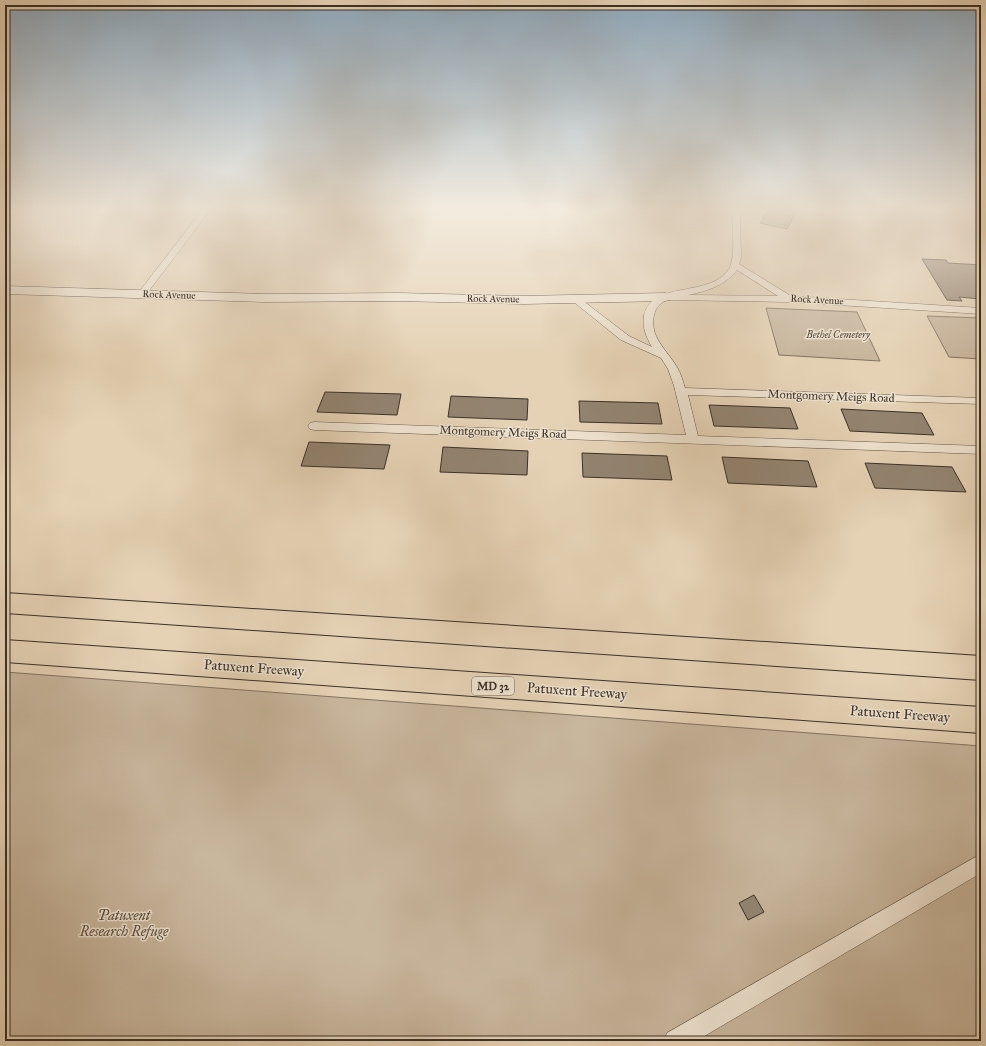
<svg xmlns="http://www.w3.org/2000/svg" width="986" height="1046" viewBox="0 0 986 1046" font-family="'IM FELL Great Primer',serif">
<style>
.green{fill:#c8b69d;stroke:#827362}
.building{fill:#938471;stroke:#3b3028}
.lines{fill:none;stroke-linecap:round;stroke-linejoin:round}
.street-casing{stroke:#66584b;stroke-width:1}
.secondary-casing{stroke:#3b3028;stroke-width:1}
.highway-casing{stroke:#3b3028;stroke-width:2}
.street{fill:#eee2cf;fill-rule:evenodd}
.secondary{fill:#eee2cf;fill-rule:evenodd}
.highway{fill:#e5d2b5;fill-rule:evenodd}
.labels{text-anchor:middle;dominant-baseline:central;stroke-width:3;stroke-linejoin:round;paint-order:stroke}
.far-street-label{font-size:10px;fill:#3b3028;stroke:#eee2cf}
.far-park-label{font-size:10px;font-style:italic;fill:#574b3f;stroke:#eee2cf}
.shield{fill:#eee2cf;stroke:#71655a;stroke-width:1}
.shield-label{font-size:11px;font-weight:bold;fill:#3b3028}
.street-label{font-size:12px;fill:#3b3028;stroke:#eee2cf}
.near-street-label{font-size:14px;fill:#3b3028;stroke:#eee2cf}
.near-park-label{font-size:14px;font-style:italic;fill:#574b3f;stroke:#eee2cf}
</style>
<rect width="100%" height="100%" fill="#e5d2b5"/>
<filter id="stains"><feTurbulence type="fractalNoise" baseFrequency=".005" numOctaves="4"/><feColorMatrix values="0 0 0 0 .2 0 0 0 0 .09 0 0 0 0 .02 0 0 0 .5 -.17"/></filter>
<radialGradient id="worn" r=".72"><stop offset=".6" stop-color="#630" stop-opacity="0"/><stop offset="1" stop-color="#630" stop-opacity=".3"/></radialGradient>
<path class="green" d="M766 308 857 312 880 361 779 355Z
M927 316 981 318V359L949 357Z
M5 672 981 746V1041H5Z"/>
<path class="building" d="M769 209H798L787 229 760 223Z
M922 259 946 260 948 263 981 265V299L959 297 962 301 947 300Z
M325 392 401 394 397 415 317 412Z
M451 396 528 399 527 420 448 417Z
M579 401 658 403 662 424 580 422Z
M709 405 790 408 798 429 714 426Z
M841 409 922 413 934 435 850 431Z
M309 442 390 445 384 469 301 466Z
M443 447 528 451 527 475 440 472Z
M582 453 667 456 672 480 583 477Z
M722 457 808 461 817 487 728 483Z
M865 463 952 467 966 492 875 488Z
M754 895 764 912 748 920 739 903Z"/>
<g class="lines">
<defs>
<path id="street" d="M17 209H31L5 217V213Z
M203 209H211L145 296H139L137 294 139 292Z
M732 209H740L741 258 739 264 791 296 981 308V314L790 302 667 300C660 303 656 307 654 315 649 337 667 350 677 367 681 374 683 381 685 388L981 398V404L688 395 698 436 981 446V454L314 430 310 429 308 426 310 423 314 422 686 435 674 386 668 369 661 358 621 340 570 299 572 297H578L629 336 652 347C646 337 642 327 644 315 653 279 713 299 730 267 736 253 732 225 732 209ZM737 270 778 296 688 295C707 291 725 286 737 270Z
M981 854V873L696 1041H664L667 1033Z"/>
<path id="secondary" d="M5 286 266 294 398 293 524 296 665 293 670 294 672 297 670 300 665 301 524 304 398 301 266 302 5 294Z"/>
<path id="highway" d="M5 593 981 656V680L5 613Z
M5 640 981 707V733L5 662Z"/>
</defs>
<use href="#street" class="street-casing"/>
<use href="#secondary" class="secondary-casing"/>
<use href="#highway" class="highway-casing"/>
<use href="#street" class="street"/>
<use href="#secondary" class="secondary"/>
<use href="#highway" class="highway"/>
</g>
<linearGradient id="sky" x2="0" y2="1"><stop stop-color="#8faac0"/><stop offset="0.59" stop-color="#f3ebde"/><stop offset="1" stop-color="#f3ebde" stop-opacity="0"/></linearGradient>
<rect width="986" height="356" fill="url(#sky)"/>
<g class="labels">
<g class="far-street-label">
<text transform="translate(169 295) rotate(2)">Rock Avenue</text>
<text transform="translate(493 299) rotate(1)">Rock Avenue</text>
<text transform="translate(817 300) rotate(3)">Rock Avenue</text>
</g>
<g class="far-park-label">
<text x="838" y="335">Bethel Cemetery</text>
</g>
<rect class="shield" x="472" y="677" width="42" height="18" rx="3"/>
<g class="shield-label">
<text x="493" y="686">MD 32</text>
</g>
<g class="street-label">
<text transform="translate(831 396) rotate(2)">Montgomery Meigs Road</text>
<text transform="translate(503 432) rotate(2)">Montgomery Meigs Road</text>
</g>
<g class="near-street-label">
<text transform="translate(254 668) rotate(4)">Patuxent Freeway</text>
<text transform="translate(577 691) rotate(4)">Patuxent Freeway</text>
<text transform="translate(900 714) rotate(4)">Patuxent Freeway</text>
</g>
<g class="near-park-label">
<text x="124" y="915">Patuxent<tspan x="124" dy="16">Research Refuge</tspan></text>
</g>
</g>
<rect width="986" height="1046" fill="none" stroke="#e5d2b5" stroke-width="20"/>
<rect x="6" y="6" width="974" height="1034" fill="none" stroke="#3b3028" stroke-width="2"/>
<rect x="10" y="10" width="966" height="1026" fill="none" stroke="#3b3028"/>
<rect width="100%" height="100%" filter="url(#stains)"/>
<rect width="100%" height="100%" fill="url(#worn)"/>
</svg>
